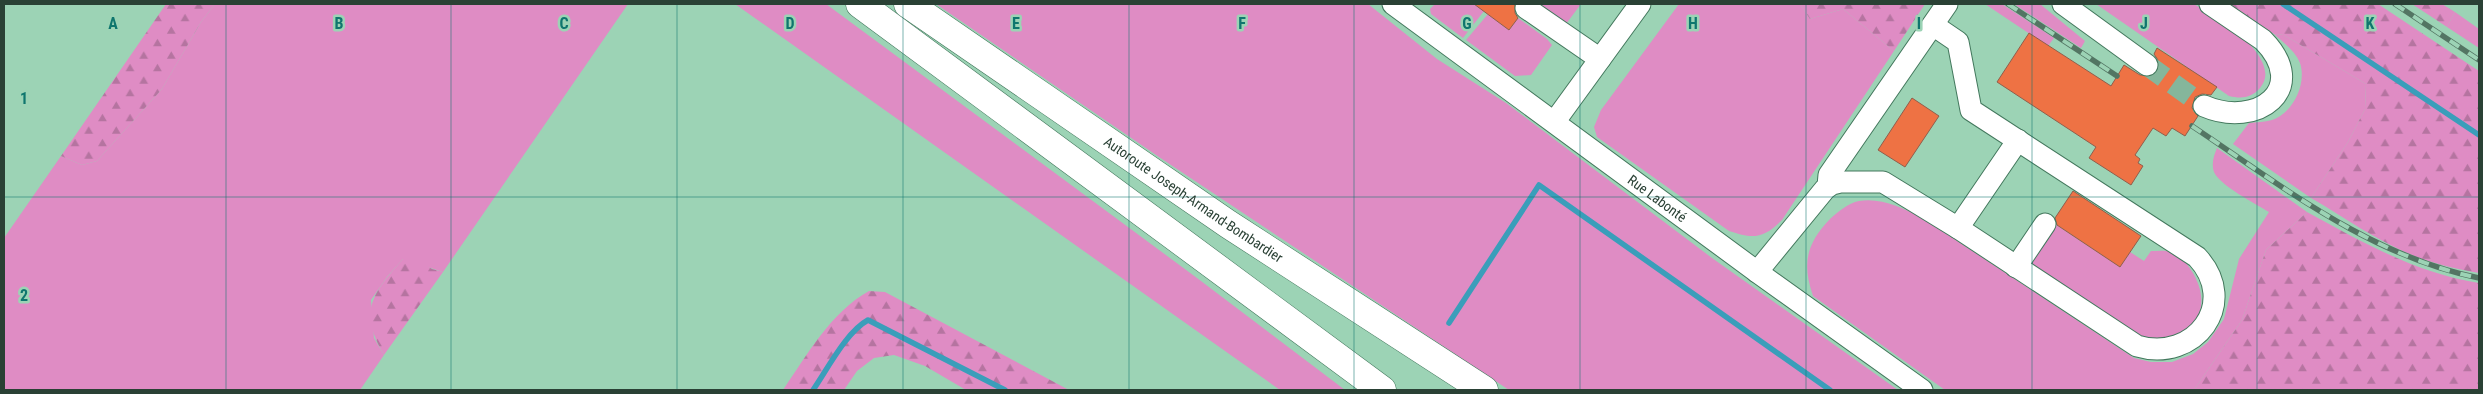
<svg xmlns="http://www.w3.org/2000/svg" width="2483" height="394" viewBox="0 0 2483 394" font-family="'Roboto Condensed',sans-serif">
<style>
.green{fill:#df8cc4}
.forest{fill:url(#forest-firs)}
.lines{fill:none;stroke-linecap:round;stroke-linejoin:round}
.stream{stroke:#3a9eba;stroke-width:5.5}
.building{fill:#ee7244;stroke:#905e4c}
.minor-tunnel{stroke:#85b69b;stroke-width:21;stroke-dasharray:21 11;stroke-linecap:butt}
.minor-casing{stroke:#43785d;stroke-width:23}
.highway-casing{stroke:#43785d;stroke-width:29}
.minor{stroke:#fff;stroke-width:21}
.highway{stroke:#fff;stroke-width:28}
.rail-casing{stroke:#537563;stroke-width:5.5}
.rail{stroke:#9cd3b5;stroke-width:4;stroke-dasharray:11;stroke-linecap:butt}
.grid{fill:none;stroke:#0f766e;stroke-width:1;stroke-opacity:0.55}
.labels{text-anchor:middle;dominant-baseline:central;stroke-width:5;stroke-linejoin:round;paint-order:stroke}
.street-label{font-size:14px;fill:#2a4135;stroke:#9cd3b5}
.grid-label{font-size:16px;text-anchor:middle;font-weight:bold;fill:#0f766e;stroke:#9cd3b5;stroke-width:5;stroke-linejoin:round;paint-order:stroke}
</style>
<defs>
<pattern id="forest-firs" width="22" height="20" patternUnits="userSpaceOnUse" patternTransform="scale(1.25)"><rect width="22" height="20" fill="#df8cc4"/><path d="M5 1l3.5 6h-7zM16 11l3.5 6h-7z" fill="#b574a0"/></pattern>
</defs>
<rect width="100%" height="100%" fill="#9cd3b5"/>
<path class="green" d="M215 4H628L443 272 403 259 387 277 371 300 374 338 384 355 360 390H4V238L61 156 82 165 97 161 162 89 201 22Z
M735 4H826L1197 278 1345 390H1280Z
M936 4H1368L1437 59 1506 103 1712 258 1898 390H1509L1159 157Z
M1435 4H1474L1484 11 1463 38 1431 14 1430 9Z
M1539 4H1581L1566 24Z
M1679 4H1800L1810 19 1843 9 1894 51 1782 220C1763 239 1753 239 1729 231L1597 137 1594 127 1601 110Z
M1985 4H2002L2054 38 2048 46Z
M2014 4H2040L2085 41 2081 48Z
M2096 4C2112 4 2185 0 2195 5 2216 15 2285 59 2260 88 2251 98 2242 99 2229 96Z
M2455 12 2479 29V48L2447 27Z
M1488 14 1509 30 1518 18 1547 39 1552 45 1531 75 1515 76 1466 40Z
M2274 34 2284 35 2366 84 2365 109 2348 142 2311 198 2233 144 2249 123C2256 122 2265 122 2272 120 2293 113 2307 84 2300 63 2295 51 2283 42 2274 34Z
M2217 148 2307 212 2266 250 2242 320 2194 390H1945L1813 296C1802 264 1806 244 1830 219 1838 212 1848 203 1859 201 1880 197 1903 208 1921 217L2134 358 2151 362H2172L2193 354 2208 342 2224 319 2239 259 2269 212C2256 204 2219 185 2214 172 2211 164 2214 155 2217 148Z
M2052 222 2120 267 2130 252 2144 261 2151 251C2157 251 2165 250 2171 252 2180 254 2188 265 2193 273 2218 317 2183 345 2139 337L2029 267Z"/>
<path class="forest" d="M166 4H215L201 22 162 89 97 161 82 165 61 156Z
M1800 4H1925L1894 51 1843 9 1810 19Z
M2229 4H2378L2479 71V273C2457 269 2434 264 2412 255 2377 241 2344 217 2311 198L2348 142 2365 109 2366 84 2284 35 2274 34Z
M2412 4H2442L2455 12 2447 27Z
M2307 212C2362 242 2416 273 2479 283V390H2194L2242 320 2266 250Z
M403 259H416L432 269 443 272 384 355C358 311 372 294 403 259Z
M869 291 885 292 1069 390H966L925 366 894 355 874 358 857 371 844 390H783C807 355 831 312 869 291Z"/>
<g class="lines">
<path class="stream" d="M2283 4 2479 135
M1449 323 1539 185 1830 390
M813 390C827 370 846 332 868 320L1005 390"/>
</g>
<path class="building" d="M1474 4H1515V13L1518 18 1509 30Z
M2029 33 2111 86 2124 65 2140 75 2152 76 2159 67 2158 60 2154 54 2157 48 2217 87 2211 95 2202 94 2195 97 2192 108 2198 116 2185 136 2172 128 2166 136 2153 128 2135 155 2140 159 2138 163 2143 166 2131 185 2089 158 2096 147 1997 82Z
M1912 98 1939 116 1905 167 1878 150Z
M2073 191 2141 236 2120 267 2057 225 2055 218Z"/>
<g class="lines">
<path class="minor-tunnel" d="M2147 65 2204 106"/>
<defs>
<g id="minor">
<path id="s1" d="M1393 4 1760 274 1922 390"/>
<path d="M2063 4 2147 65"/>
<path d="M1526 8 1600 59"/>
<path d="M1933 25 1958 42 1971 110 2197 257C2240 303 2195 363 2137 346L1958 228"/>
<path d="M2204 106C2257 129 2311 89 2263 40L2210 4"/>
<path d="M1555 121 1640 4"/>
<path d="M1828 186 1829 175 1947 4"/>
<path d="M2016 267 2045 224"/>
<path d="M1757 272 1825 189 1832 184 1840 182H1883L1958 228 2018 140"/>
</g>
<g id="highway">
<path d="M860 4 1382 390"/>
<path id="s2" d="M908 4 1228 224 1484 390"/>
</g>
</defs>
<use href="#minor" class="minor-casing"/>
<use href="#highway" class="highway-casing"/>
<use href="#minor" class="minor"/>
<use href="#highway" class="highway"/>
<defs>
<path id="rail" d="M2008 4 2117 76
M2395 4 2479 60
M2192 126C2282 186 2370 256 2479 278"/>
</defs>
<use href="#rail" class="rail-casing"/>
<use href="#rail" class="rail"/>
</g>
<path class="grid" d="M226 4V390M451 4V390M677 4V390M903 4V390M1129 4V390M1354 4V390M1580 4V390M1806 4V390M2032 4V390M2257 4V390M4 197H2479"/>
<g class="labels">
<g class="street-label">
<text stroke="none"><textPath href="#s1" startOffset="328">Rue Labonté</textPath></text>
<text stroke="none"><textPath href="#s2" startOffset="346">Autoroute Joseph-Armand-Bombardier</textPath></text>
</g>
</g>
<g class="grid-label">
<text x="113" y="29">A</text>
<text x="339" y="29">B</text>
<text x="564" y="29">C</text>
<text x="790" y="29">D</text>
<text x="1016" y="29">E</text>
<text x="1242" y="29">F</text>
<text x="1467" y="29">G</text>
<text x="1693" y="29">H</text>
<text x="1919" y="29">I</text>
<text x="2144" y="29">J</text>
<text x="2370" y="29">K</text>
<text x="24" y="104">1</text>
<text x="24" y="301">2</text>
</g>
<rect width="2483" height="394" fill="none" stroke="#2a4135" stroke-width="10"/>
</svg>
